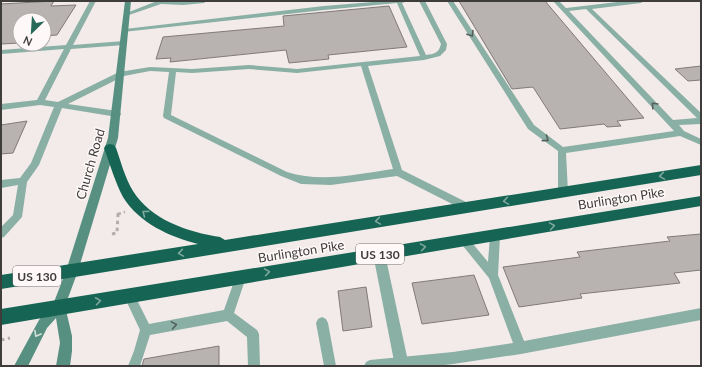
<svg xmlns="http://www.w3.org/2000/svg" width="702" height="367" viewBox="0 0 702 367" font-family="Lato,sans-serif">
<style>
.building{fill:#b8b2b1;stroke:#807a79}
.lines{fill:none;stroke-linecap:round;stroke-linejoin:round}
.path-far1{stroke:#b3aead;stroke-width:2.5;stroke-dasharray:3 3;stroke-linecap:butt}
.path{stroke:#b3aead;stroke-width:3;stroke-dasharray:3.5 3.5;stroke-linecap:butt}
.lane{fill:#8aafa4;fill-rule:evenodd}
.street{fill:#8aafa4;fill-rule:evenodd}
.secondary{fill:#579081;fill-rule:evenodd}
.highway{fill:#166453;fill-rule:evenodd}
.oneway{stroke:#565e5b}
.oneway2{stroke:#7ea79d}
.oneway3{stroke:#d4dfda}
.labels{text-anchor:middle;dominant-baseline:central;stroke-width:3;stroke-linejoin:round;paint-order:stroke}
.shield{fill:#fef9f8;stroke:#787574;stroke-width:1}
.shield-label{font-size:12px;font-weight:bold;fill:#3f3c3c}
.street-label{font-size:13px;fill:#3f3c3c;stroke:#fef9f8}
</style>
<rect width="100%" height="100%" fill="#f2ebea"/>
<path class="building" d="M54 1 51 6 76 5 57 35 44 36V20H20V43L1 44V4Z
M459 1H545L644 118 617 121 621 126 607 127 604 124 560 129 533 87 512 89Z
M389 6 407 47 328 55 329 59 289 63 286 50 170 62 171 58 156 59 163 37 284 26 283 16Z
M701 66V80L688 81 675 69Z
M27 121 13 153 1 154V125Z
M701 234V270L674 273 680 283 580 294 582 298 519 307 503 267 580 257 577 252 670 241 667 237Z
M474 275 489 315 422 324 412 283Z
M366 287 372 327 343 331 338 291Z
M219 346V366H142L144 359Z"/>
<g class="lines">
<path class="path-far1" d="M118 214 125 212"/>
<path class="path" d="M112 234 117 233 118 214 120 213
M1 340 10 338"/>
<path class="lane" d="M90 1H96L73 45 124 41 127 43 124 45 71 49 45 100 58 102 119 72 150 67 192 69 249 65 297 69 420 56 397 3 324 10 123 32 122 31 125 29 324 6 385 1H408L402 3 426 55C434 54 439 53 441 44L419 1H425L447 44 446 50 440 56 424 60 368 66 402 170 470 204 472 207 470 210 467 211 464 210 397 176 331 185 301 184 281 176 164 118 163 116 169 72 150 71 124 76 68 104 117 111 120 112 121 114 120 116 117 117 62 108 39 165 27 182 22 217 4 237 1 238V227L13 215 18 185 1 188V180L20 178 31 163 54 107 40 105 1 110V104L37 100 64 49 1 54V50L66 45ZM361 66 393 169C358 174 321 183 287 172L171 115 176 72 192 73 249 69 297 73Z
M157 1H207L204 3 183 5 161 4 129 15 124 14Z
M447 1H453L534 125 563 147 674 131 553 1H559L566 8 626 1H644L641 3 592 9 701 113V124L679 125 684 131 701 139V145L680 136 566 153 568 192 566 195H560L558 192V151L528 129ZM586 9 697 118 673 120 569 11Z
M495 232 499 233 500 236 498 275 524 341 701 308V320L521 354 453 364 437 366H364L366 362 370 360 453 352 513 343 489 278 459 241 460 238 464 237 468 238 488 262 490 236 491 233Z
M241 272 245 273 246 277 234 313 257 330 259 334 260 366H248L247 337 227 321 150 335 140 366H128L134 351 140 330 124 296 125 292 129 291 133 292 149 324 224 310 237 273Z
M322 317 326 319 328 323 336 366H324L316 323 318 319Z"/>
<path class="street" d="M379 249 383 250 385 254 409 366H395L373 254 375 250Z"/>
<path class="secondary" d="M125 1H131L118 138 78 271 65 306 72 336V351L70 366H56L60 343 56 318 47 328 28 366H14L39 320 54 302 66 271 108 138Z"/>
<path class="highway" d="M110 144 114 145 116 148C121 162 125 178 133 191 151 220 188 232 220 237L225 240 701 165V175L1 289V275L198 244C170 237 139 223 123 197 115 182 110 164 104 148L106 145Z
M701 196V206L1 325V309Z"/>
</g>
<defs><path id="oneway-chevron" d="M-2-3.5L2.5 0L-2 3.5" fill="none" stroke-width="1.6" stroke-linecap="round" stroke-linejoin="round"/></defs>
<g class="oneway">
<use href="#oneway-chevron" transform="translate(471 34) rotate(58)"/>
<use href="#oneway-chevron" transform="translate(654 105) rotate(-134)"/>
<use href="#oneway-chevron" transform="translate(546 139) rotate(36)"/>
<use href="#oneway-chevron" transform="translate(174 325) rotate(-10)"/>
</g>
<g class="oneway2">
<use href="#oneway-chevron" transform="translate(662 176) rotate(171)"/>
<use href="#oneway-chevron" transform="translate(506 201) rotate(171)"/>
<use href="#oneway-chevron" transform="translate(145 213) rotate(-143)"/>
<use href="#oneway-chevron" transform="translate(378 221) rotate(171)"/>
<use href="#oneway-chevron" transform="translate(552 226) rotate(-10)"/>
<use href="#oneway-chevron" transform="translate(423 247) rotate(-9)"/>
<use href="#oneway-chevron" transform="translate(181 253) rotate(171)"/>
<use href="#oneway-chevron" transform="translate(267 272) rotate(-9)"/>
<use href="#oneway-chevron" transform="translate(98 301) rotate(-8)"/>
</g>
<use class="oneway3" href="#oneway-chevron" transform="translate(37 334) rotate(119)"/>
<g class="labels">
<g class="shield">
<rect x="356" y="244" width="48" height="20" rx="3"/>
<rect x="13" y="266" width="48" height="20" rx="3"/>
</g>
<g class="shield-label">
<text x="380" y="254">US 130</text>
<text x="37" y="276">US 130</text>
</g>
<g class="street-label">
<text transform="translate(90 164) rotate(-74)">Church Road</text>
<text transform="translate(621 198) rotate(-9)">Burlington Pike</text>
<text transform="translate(301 251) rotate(-9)">Burlington Pike</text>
</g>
</g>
<rect width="702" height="367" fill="none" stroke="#3f3c3c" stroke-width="4"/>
<g transform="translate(32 32) rotate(205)"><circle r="19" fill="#fef9f8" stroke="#b2adad"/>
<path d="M0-3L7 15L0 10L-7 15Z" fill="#266959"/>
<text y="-6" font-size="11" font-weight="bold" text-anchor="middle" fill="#3f3c3c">N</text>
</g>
</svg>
